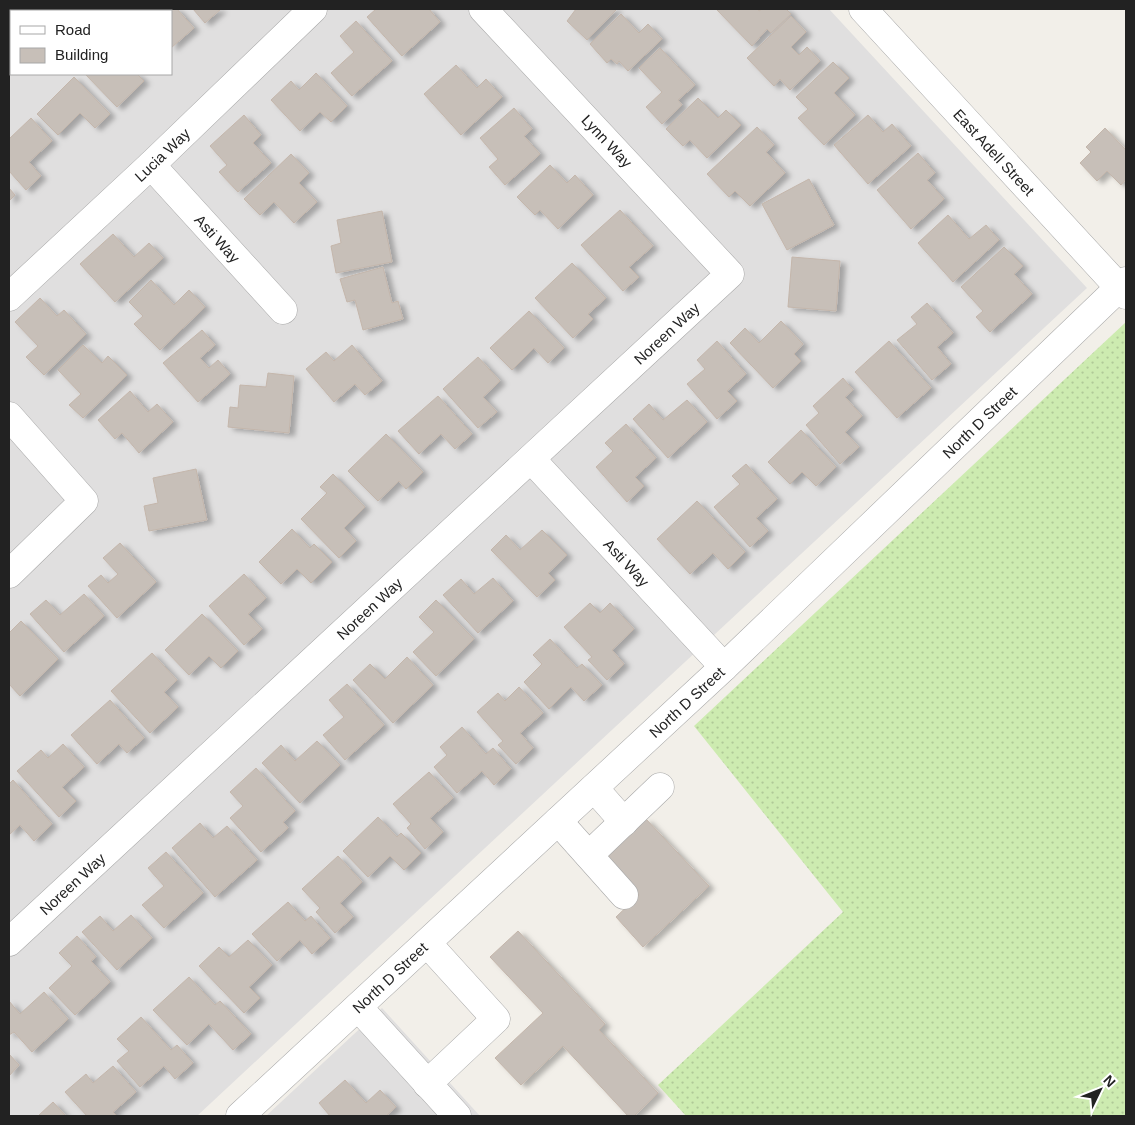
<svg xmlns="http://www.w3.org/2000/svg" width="1135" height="1125" viewBox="0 0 1135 1125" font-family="Helvetica,sans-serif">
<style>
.residential{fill:#e0dfdf;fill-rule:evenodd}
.grass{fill:url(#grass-dots)}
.building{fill:#c7bfb8;stroke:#c4b6ab;filter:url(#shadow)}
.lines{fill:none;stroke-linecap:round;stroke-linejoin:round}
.minor-casing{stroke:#a9a9a9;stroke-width:29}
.minor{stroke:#fff;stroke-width:28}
.labels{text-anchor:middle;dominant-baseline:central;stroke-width:4;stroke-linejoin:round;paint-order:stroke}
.street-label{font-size:15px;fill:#222;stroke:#fff}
</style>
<defs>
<pattern id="grass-dots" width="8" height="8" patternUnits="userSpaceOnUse" patternTransform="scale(1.25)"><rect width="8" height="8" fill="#cdebb0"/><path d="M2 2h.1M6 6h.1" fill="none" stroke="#b0c997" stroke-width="1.8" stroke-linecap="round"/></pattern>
<filter id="shadow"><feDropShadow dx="5.5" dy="3" stdDeviation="2.5" flood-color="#0004"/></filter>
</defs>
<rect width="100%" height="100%" fill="#f2efe9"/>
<path class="residential" d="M9 9H829L1087 288 197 1116H9ZM11 11H171V74H11Z
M382 1008 480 1116H266Z"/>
<path class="grass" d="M1126 322V1116H686L658 1085 843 912 694 726Z"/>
<path class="building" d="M9 9H49L46 11H11V17L9 14Z
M135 9H177L194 28 171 48V11H137Z
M193 9H221L205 23Z
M376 9H429L440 22 402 56 367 17Z
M576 9H617L587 40 567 21Z
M716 9H758L759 11 762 9H786L791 14 771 33 767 29 752 46Z
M621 14 639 33 648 24 662 39 628 71 619 61 617 64 611 59 607 63 590 44Z
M791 16 806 32 791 47 799 55 807 47 820 61 790 90 780 79 774 86 747 58Z
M356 21 392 61 352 96 331 73 354 52 340 36Z
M9 24 11 26V44L9 46Z
M660 48 695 85 678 100 682 105 662 124 646 107 662 92 639 68Z
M833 62 849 78 834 93 855 115 824 145 798 118 808 109 796 97Z
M456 65 477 88 486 79 502 97 461 135 424 94Z
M316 73 347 106 331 122 320 112 300 131 271 100 291 81 299 90Z
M85 74H137L144 81 117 107Z
M74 77 110 114 95 128 80 113 58 135 37 114Z
M698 98 718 118 726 110 741 125 707 158 690 140 683 146 666 129Z
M514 108 532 129 524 136 540 154 505 185 489 167 498 159 480 138Z
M244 115 261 135 253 143 271 163 238 192 219 172 227 165 210 146Z
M868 115 883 132 892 124 911 146 868 184 834 145Z
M31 118 52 141 29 162 41 176 26 190 9 171V139Z
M757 127 774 145 766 152 785 173 750 206 735 191 729 197 707 174Z
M1105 128 1126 150V179L1121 185 1107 171 1097 181 1080 163 1091 152 1086 147Z
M918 153 935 173 927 180 944 199 911 229 877 190Z
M291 154 309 173 299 183 317 202 294 223 274 202 260 215 244 199Z
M550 165 567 183 575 175 593 195 558 229 540 210 535 215 517 197Z
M809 179 834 225 787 250 762 204Z
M9 188 15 195 9 201Z
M620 210 653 246 629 267 639 277 623 291 581 245Z
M382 211 392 262 336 273 331 246 341 243 337 220Z
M948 215 969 239 986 225 999 240 953 282 918 243Z
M113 234 134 257 149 243 163 258 115 302 80 264Z
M1004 247 1023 266 1014 274 1032 294 990 332 976 317 983 311 961 287Z
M792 257 840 261 836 311 788 307Z
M572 263 606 298 588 314 593 319 573 338 535 298Z
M383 267 392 303 398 301 403 319 363 330 355 300 347 302 340 279Z
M151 280 174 305 189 290 205 307 160 350 134 324 143 316 129 302Z
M40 298 57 316 64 310 86 334 44 375 26 357 38 346 15 322Z
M927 303 953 333 937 347 951 364 932 380 897 340 917 324 911 317Z
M529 311 564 348 548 363 534 348 512 370 490 348Z
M781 321 803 344 794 354 801 361 773 388 730 343 745 328 759 343Z
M202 330 215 345 200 358 209 368 218 360 230 374 198 402 163 363Z
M717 341 746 374 727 391 737 401 717 419 687 384 705 369 697 360Z
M889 341 931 388 897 418 855 372Z
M83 345 102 363 108 356 127 375 83 418 69 405 81 394 58 370Z
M352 345 382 381 365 395 355 384 334 402 306 369 326 352 334 361Z
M478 357 500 381 483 397 497 412 478 428 443 389Z
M268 373 294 376 289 433 228 427 230 407 238 408 240 385 266 387Z
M843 378 853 390 845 397 862 416 845 432 859 447 840 464 806 425 819 413 813 406Z
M130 391 148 412 157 404 173 422 139 453 122 433 115 439 98 420Z
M438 396 472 434 455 449 441 434 419 454 398 431Z
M687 400 707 422 668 458 633 419 649 404 663 420Z
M626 424 656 458 635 477 644 486 627 502 596 467 613 451 605 443Z
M801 430 836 467 816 486 802 472 790 484 768 462Z
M386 434 423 472 406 489 399 481 378 501 348 471Z
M746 464 777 499 756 518 768 531 750 547 714 507 740 484 732 476Z
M196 469 207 520 149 531 144 506 158 503 153 478Z
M333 474 365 507 344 528 356 541 339 558 301 519 327 493 320 487Z
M697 501 745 552 728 569 713 553 690 574 657 539Z
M292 529 310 548 314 544 332 562 311 583 297 569 281 584 259 562Z
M542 530 567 555 548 573 555 580 537 597 491 550 506 535 520 550Z
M120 543 156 582 117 618 88 586 101 575 108 583 118 574 103 558Z
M244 574 266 598 248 614 262 629 244 645 209 606Z
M493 578 513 601 478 633 443 595 461 579 474 594Z
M84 594 104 616 64 652 30 614 46 600 60 615Z
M436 600 474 639 436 676 413 652 434 632 419 617Z
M590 603 600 613 610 603 634 629 612 650 624 664 607 680 588 660 592 657 564 627Z
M202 614 238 651 221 668 209 656 189 675 165 650Z
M21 621 58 659 20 696 9 684V633Z
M550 639 577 668 582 664 602 685 584 701 571 687 549 709 524 682 542 664 533 655Z
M152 653 177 680 164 692 178 707 150 733 111 691Z
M407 657 433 685 393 723 353 680 370 664 385 679Z
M347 684 384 725 345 760 323 735 344 717 329 700Z
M519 687 543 713 520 733 533 748 516 764 498 745 503 741 477 712 498 693 505 701Z
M110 700 144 738 127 753 119 744 97 764 71 735Z
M462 727 486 754 493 748 511 769 494 785 482 771 457 793 434 767 447 755 440 747Z
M317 741 340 765 300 803 262 763 281 745 295 761Z
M63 744 84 767 62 787 76 801 59 817 17 771 41 750 48 758Z
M256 768 295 811 283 822 288 828 261 852 230 818 243 806 230 792Z
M429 772 453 798 430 818 443 832 425 849 407 828 411 824 393 804Z
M13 780 52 824 34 841 20 825 9 835V784Z
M378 817 397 837 401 833 421 853 404 870 390 856 368 877 343 851Z
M646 819 709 886 643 947 616 917 639 895 604 858Z
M200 823 213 838 227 826 257 860 215 897 172 848Z
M166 852 203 893 164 928 142 905 164 886 148 868Z
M338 856 362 882 340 903 353 917 335 933 316 912 320 908 302 889Z
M288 902 305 921 311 916 330 938 312 954 300 940 277 961 252 934Z
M131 915 152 938 117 970 82 932 100 916 113 931Z
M518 931 605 1024 599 1030 658 1093 634 1116H628L563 1046 521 1085 495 1058 543 1013 490 957Z
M77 936 96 957 91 961 110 982 75 1015 49 988 72 966 59 953Z
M248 940 272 965 249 987 260 998 244 1013 199 966 219 947 229 957Z
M189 977 215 1005 220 1001 251 1034 233 1050 209 1024 187 1045 153 1010Z
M44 992 68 1019 32 1052 14 1032 9 1035V1001L20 1014Z
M141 1017 171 1050 177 1045 193 1063 175 1079 164 1066 140 1087 117 1061 129 1051 117 1039Z
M9 1054 19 1065 9 1076Z
M113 1066 136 1092 113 1112 117 1116H87L65 1092 86 1074 93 1083Z
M345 1080 366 1103 380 1090 396 1107 386 1116H330L319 1103Z
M53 1102 66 1116H38Z"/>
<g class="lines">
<defs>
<g id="minor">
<path id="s1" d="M863 9 1126 295"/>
<path id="s2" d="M151 165 283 310"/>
<path id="s3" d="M9 297 151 165 313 9"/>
<path d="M9 416 84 501 9 574"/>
<path id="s4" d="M531 459 724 667"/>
<path d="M594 788 624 822"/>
<path d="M558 821 624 895"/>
<path d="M589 855 660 787"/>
<path id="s5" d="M9 942 730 274 483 9"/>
<path d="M427 943 496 1019 427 1084"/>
<path d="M358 1007 457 1116"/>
<path id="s6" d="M240 1116 724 667 1126 281"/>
</g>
</defs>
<use href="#minor" class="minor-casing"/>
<use href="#minor" class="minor"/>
</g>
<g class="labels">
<g class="street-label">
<text transform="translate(607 141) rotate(47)">Lynn Way</text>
<text stroke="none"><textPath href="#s1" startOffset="194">East Adell Street</textPath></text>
<text stroke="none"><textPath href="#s3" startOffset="209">Lucia Way</textPath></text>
<text stroke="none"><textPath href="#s2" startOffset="99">Asti Way</textPath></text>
<text stroke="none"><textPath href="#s5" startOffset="896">Noreen Way</textPath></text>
<text stroke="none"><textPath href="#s6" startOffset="1014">North D Street</textPath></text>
<text stroke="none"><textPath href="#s4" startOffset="141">Asti Way</textPath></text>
<text stroke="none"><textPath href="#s5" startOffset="491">Noreen Way</textPath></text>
<text stroke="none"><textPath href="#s6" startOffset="609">North D Street</textPath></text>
<text stroke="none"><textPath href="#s5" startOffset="86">Noreen Way</textPath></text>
<text stroke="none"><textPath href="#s6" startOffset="204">North D Street</textPath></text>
</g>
</g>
<rect width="1135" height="1125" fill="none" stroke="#222222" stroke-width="20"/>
<rect x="10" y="10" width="162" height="65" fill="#ffffff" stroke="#a7a7a7"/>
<rect x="20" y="26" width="25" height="8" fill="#ffffff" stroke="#a7a7a7"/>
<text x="55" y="35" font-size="15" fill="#222222">Road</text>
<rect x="20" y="48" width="25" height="15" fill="#c7bfb8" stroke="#a7a7a7"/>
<text x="55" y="60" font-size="15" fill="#222222">Building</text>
<g transform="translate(1100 1090) rotate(47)" stroke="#ffffff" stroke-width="4" paint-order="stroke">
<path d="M0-4L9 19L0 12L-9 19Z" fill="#222222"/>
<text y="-8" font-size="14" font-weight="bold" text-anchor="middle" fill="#222222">N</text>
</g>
</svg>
